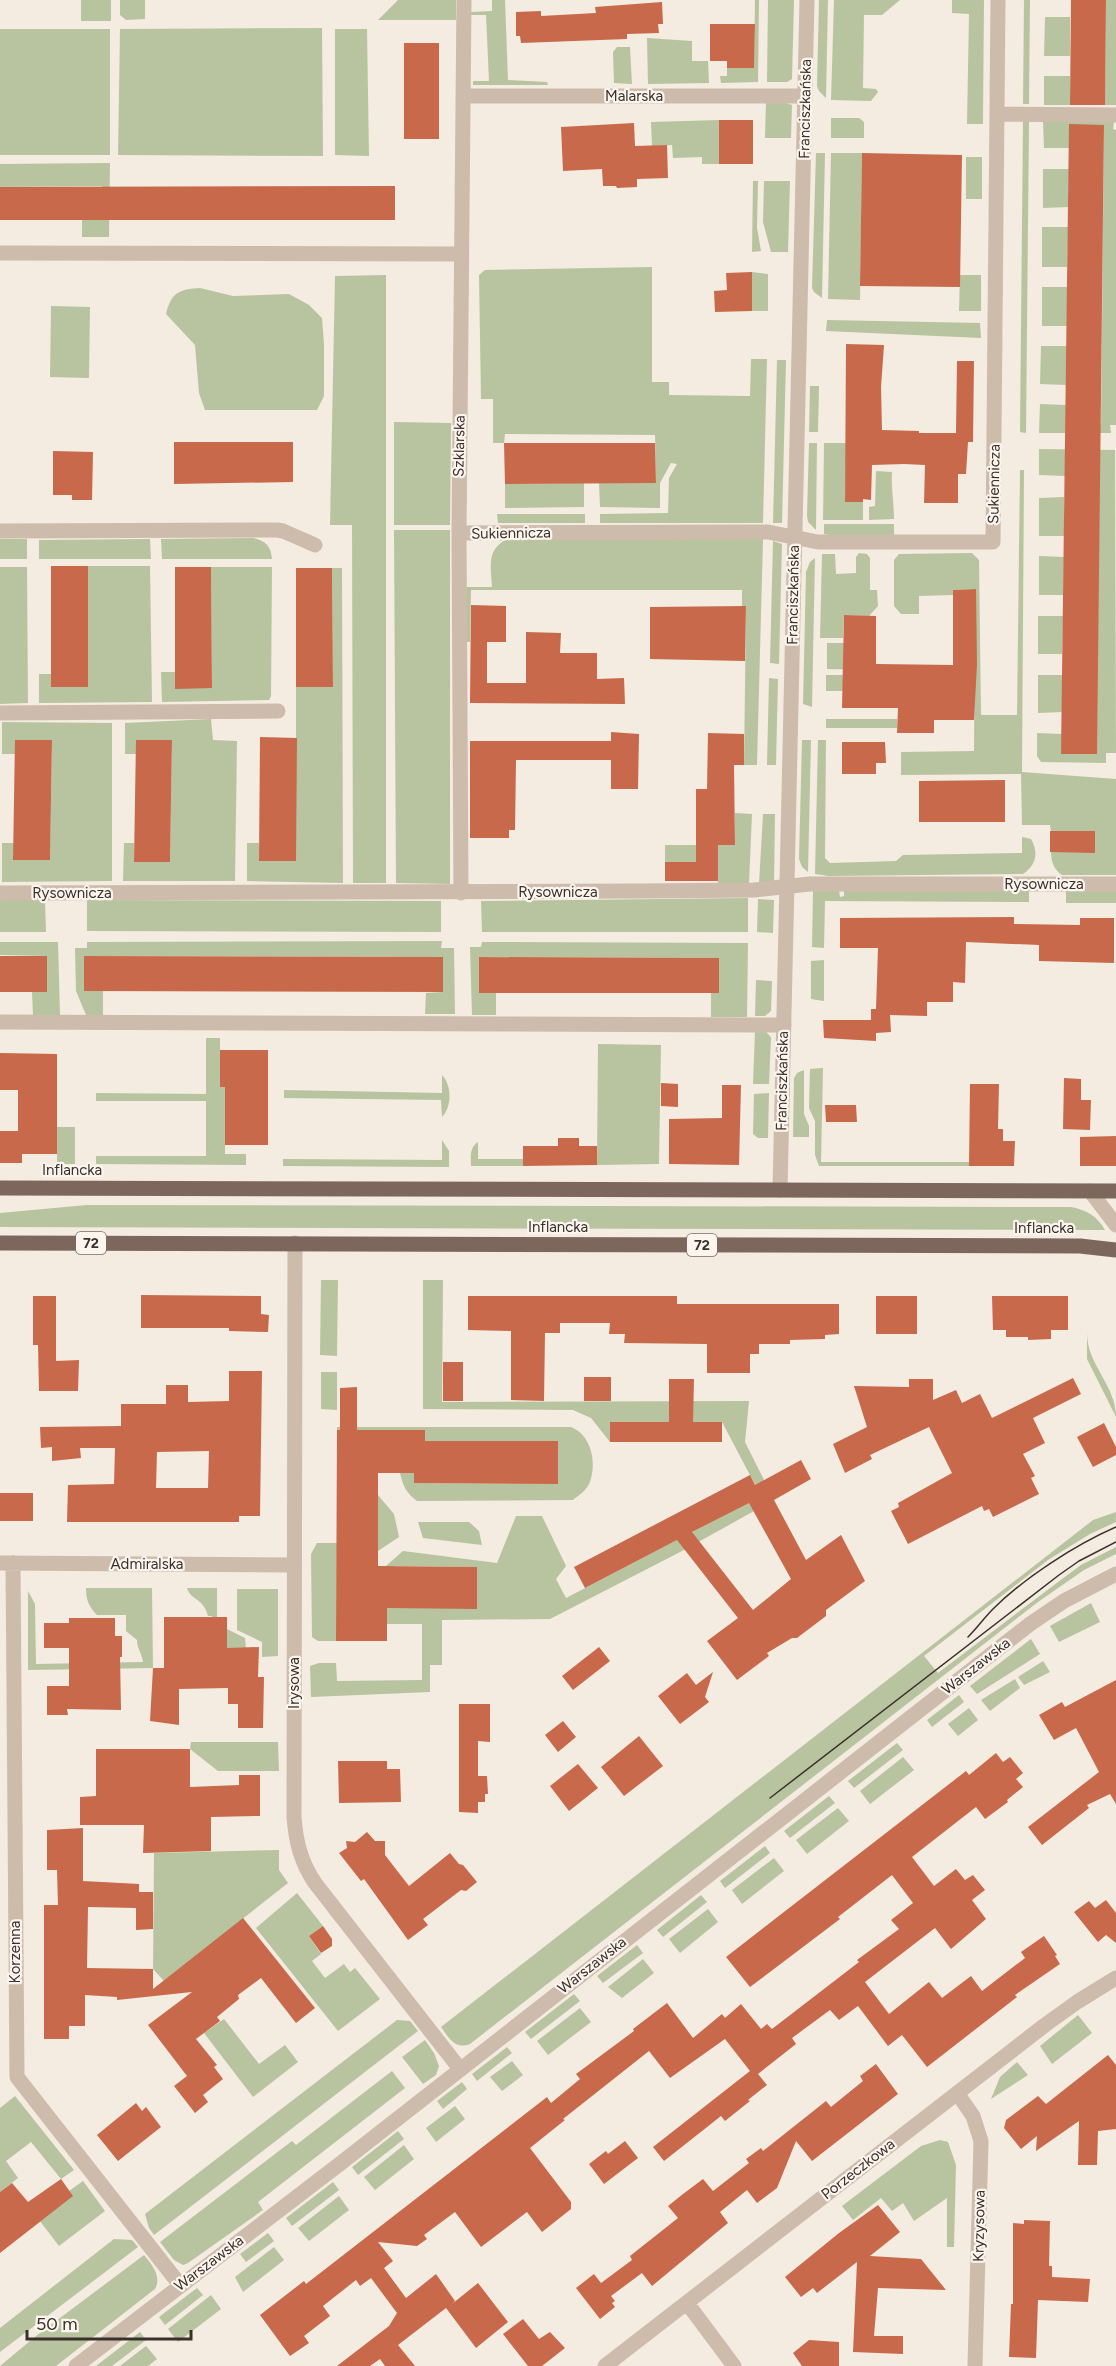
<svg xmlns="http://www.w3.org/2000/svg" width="1116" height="2366" viewBox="0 0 1116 2366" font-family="Figtree,sans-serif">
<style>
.green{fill:#b8c4a0}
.building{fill:#c8694b;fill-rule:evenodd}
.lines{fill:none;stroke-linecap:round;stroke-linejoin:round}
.minor{stroke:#cdbbac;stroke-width:15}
.tertiary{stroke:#cdbbac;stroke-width:15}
.primary{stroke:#7d675c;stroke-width:15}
.tram{stroke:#3b302b;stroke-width:1.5}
.labels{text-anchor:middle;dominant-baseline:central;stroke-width:4.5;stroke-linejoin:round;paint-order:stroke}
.shield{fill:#fbf5ee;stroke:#756b66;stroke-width:1.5}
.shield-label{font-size:14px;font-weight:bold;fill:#3b302b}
.street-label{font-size:15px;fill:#3b302b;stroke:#fbf5ee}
</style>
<rect width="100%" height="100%" fill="#f4ebe1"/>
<path class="green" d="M81 0H111V21H81Z
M120 0H145V19L126 20 120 15Z
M398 0H456V20H378Z
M492 0H505L508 80 547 82 548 85H473V81H489L486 15H470L471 12 492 11Z
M755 0H759L758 82 721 83 720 76H727V68H754Z
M768 0H794L792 79 787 82H767Z
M819 0H828L826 98 819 91 817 86Z
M834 0H900L882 15H864L863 88 876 89 878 92 871 101 831 100Z
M952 0H984L983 124H967L969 14 952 13Z
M1024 0H1030L1029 104H1023Z
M1106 0H1116V105H1044V76H1070V97H1105Z
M1045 17H1070V56H1044Z
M322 28 323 156 118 155 120 29Z
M0 29H110V155H0Z
M335 29H367L369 156 335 155Z
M647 38 692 41V61H708L709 83 648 84Z
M617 47H630L632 84 614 83 613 52Z
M766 102 786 103 792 105 791 138H765Z
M831 118H859L864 122V138H831Z
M719 120V164H702V157L673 158 672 145 652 146 651 122Z
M1023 121H1029L1026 433 1020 432Z
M1043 121 1114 122 1113 129 1116 130V425H1110L1111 433H1039L1040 404 1066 405 1101 425 1104 129 1069 148H1044Z
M816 153H825L822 298 814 292 812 288Z
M831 153H862L860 300 828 299Z
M966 157H982V199H966Z
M110 163 109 237H82V220L102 219V186L0 187V164Z
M1043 169H1069L1068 207 1043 208Z
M753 181H758L757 228 761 251 752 252Z
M764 181H790L788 252H771L763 222Z
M1042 227H1068L1067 267H1042Z
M652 267V382H669V395L750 396 751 359H767L763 523H600V514L668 513 669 478 677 464 671 463 660 483V508L600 507 599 483H656L655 435 505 434 504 443H493V399H481L479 275 485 270Z
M752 272 768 274V311H752Z
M386 275V883H353L352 525H330L335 276Z
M960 275H981V311H959Z
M1042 287H1067V326H1042Z
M200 288 233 296 289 294 309 305 322 318 324 344V396L317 410H205L199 393 195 345 166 314C171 293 179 289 200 288Z
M51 306 90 307 89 378 50 377Z
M827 320 980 323 981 338 826 331Z
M1041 346H1067L1066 385 1040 384Z
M777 360H786L782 523H773Z
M810 386H819L818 432H809Z
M394 422 451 423 450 525H394Z
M809 443H817L816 530 808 522 807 516Z
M824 443H873L846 458 845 502H863V520H823Z
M1039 449 1115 450 1116 753H1106V763L1041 762 1037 756V733L1062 734V754H1097L1065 457V476L1039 475Z
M1020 470H1024L1022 772 1116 779V875H1062C1054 870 1051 861 1051 852H1095V831H1051L1050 825H1022L1021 774 901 775V752L974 751 975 589 953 590V595L919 596V614H901L894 606V560L899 554 972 553 979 560 981 715H1017Z
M876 471 892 472C891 489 894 503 894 519L869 520V507L875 506Z
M584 483V507L505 508V484Z
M1064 497V536H1039V498Z
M497 514H585V523H498Z
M824 524H894V535H829L824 534Z
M394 530H450V884L396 883Z
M253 538C266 541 271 546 272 559H162L161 539Z
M0 539H27V559H0Z
M150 539 151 559H39V540Z
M507 539H763L757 765H744L746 607 742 606V590H471L470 642H466V587H492C491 566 486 550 507 539Z
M773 541 782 544 779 664 770 663Z
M859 553 867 554 870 558V590H877L878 606 869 616 844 615 843 638H820L822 554H835L836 574 856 573V557Z
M1039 556 1064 557 1063 595H1039Z
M815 558 812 707 803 704 806 572 810 562Z
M88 566H150L152 702 39 703V674H51V687H88Z
M0 567H27L28 703 0 704Z
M211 567H272L271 696 269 700 162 702 161 672H175V688H212Z
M332 568H342L343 883 247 881V843H259V861H296V687H333Z
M1038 616H1063L1062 654H1038Z
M827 643H844L876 670 827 669Z
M826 675H893L901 691H826Z
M1038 675H1062V712L1038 713Z
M769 678 778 679 776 765H767Z
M211 719 213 740 237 741 235 881H123L124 843H134V862H170L172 740H136V754H125V723Z
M826 719H897V728H826Z
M2 722 112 723V881L2 882V843H14L50 860 52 741 15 740V754H2Z
M802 740H811L808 872 802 867 799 859Z
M818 740H826L825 858 830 863 896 861 903 855 1022 853V837L1031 839C1039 853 1036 865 1023 874L829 876 815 874Z
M735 813 752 814 749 884H718L717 862H665V845H735Z
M763 814H775L774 883 759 884Z
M844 889 1029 890V902L825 901 824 948 812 947 813 890H839L840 897 844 896Z
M1066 890 1116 891V903H1066Z
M748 898V932H482L481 901Z
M758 899 774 900 773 933 757 932Z
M0 900H45L46 932H0Z
M87 900 441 901V932L87 931Z
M442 941 441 948H454L455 1014H425L426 993 443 992 442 957 85 956 84 991H103V1015H86L76 991 75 948H87V942Z
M0 942H58L60 1015H33L32 992H47V956L0 955Z
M482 942 748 943 747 1017H711V993H719V958L480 957 496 993V1015H472L470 947H481Z
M824 960V1001L811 999V961Z
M756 980 772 981 771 1011 765 1016H755Z
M755 1031 766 1032 771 1037 769 1084H753Z
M206 1038H220V1086L225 1087V1154H246V1165L96 1164V1156H206V1101H96V1093L206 1094Z
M598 1044 661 1045 659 1164 597 1165Z
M823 1068 821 1162H969V1166H819L815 1155V1121L809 1108 810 1069Z
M804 1070V1114L809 1126V1137H793L794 1078 797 1073Z
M442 1075C452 1085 452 1107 442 1117L441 1100 284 1098V1090L442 1093Z
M769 1093 768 1138H758L753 1134 754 1094Z
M57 1127H75V1164H57Z
M442 1140 449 1151V1167L283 1166V1159L442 1160Z
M478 1142V1159H523V1166H471C471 1157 469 1148 478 1142Z
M87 1205 1071 1207C1087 1210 1097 1216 1105 1230L0 1227V1213Z
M321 1280H338L337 1356 320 1355Z
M423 1280H443L442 1402 749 1401 745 1442 774 1500 684 1550 550 1619 442 1620V1665H430V1692L311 1697 310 1666 319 1663H336L337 1681 422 1680V1624H387V1608H477V1567L395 1566 378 1573 403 1551 497 1563 516 1516H542L566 1566 556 1579 566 1598 761 1496 722 1422H611L610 1442 591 1418 573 1410 423 1409Z
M1087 1333C1087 1365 1116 1385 1116 1417L1087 1359Z
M321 1372H337V1410L321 1409Z
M337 1427H571C591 1435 597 1461 590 1482 587 1490 579 1495 573 1500L417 1501C406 1493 403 1486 400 1473H414V1483L558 1484V1441H425V1430H337Z
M378 1495 394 1514 399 1537 378 1551Z
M1116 1512V1522L1090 1534 1048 1560 924 1656 938 1673 1062 1579 1081 1565 1116 1547V1554L1084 1570 1038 1602 470 2044C455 2050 449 2038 441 2027L1093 1520Z
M418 1522H469L479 1531 482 1545 423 1538Z
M317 1543H337L336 1641H318L312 1637 311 1554Z
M86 1588H152L153 1668 28 1670V1591L35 1604 36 1664 143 1662C142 1653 137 1649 137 1640L126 1631V1615H97C89 1607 86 1600 86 1588Z
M187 1588H217V1622H227V1629L245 1638 246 1648H217L213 1652 212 1616H208C203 1597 191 1601 187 1588Z
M237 1589H278V1656L262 1657V1642L237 1630Z
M1091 1603 1100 1622 1059 1642 1050 1626Z
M1031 1639 1040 1654 977 1694 970 1686Z
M1043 1661 1050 1672 1024 1685 1018 1677Z
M1015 1679 1020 1688 990 1711 981 1700Z
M959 1695 964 1702 932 1727 927 1720Z
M969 1708 978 1720 958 1736 948 1724Z
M191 1742H278L279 1771H218L190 1749Z
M897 1743 903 1750 854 1788 848 1781Z
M903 1757 914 1770 870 1804 860 1791Z
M829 1796 835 1803 790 1838 784 1831Z
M838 1808 849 1821 807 1854 796 1840Z
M765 1846 770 1853 725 1888 720 1881Z
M279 1850V1870L288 1883 164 1981 153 1969 154 1853Z
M774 1858 784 1871 742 1904 732 1890Z
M297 1893 323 1926 309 1936 321 1954 312 1961 325 1978 344 1964 350 1972 355 1968 380 1999 338 2031 256 1928Z
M701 1895 707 1902 663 1937 657 1930Z
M708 1909 718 1922 680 1953 669 1939Z
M637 1945 643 1953 603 1983 597 1976Z
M643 1959 654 1973 622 1998 608 1987Z
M574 1994 580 2001 531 2039 525 2032Z
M580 2008 591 2022 548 2055 537 2041Z
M1078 2015 1092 2033 1052 2064 1040 2046Z
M224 2019 259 2064 285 2045 298 2062 253 2097 204 2033Z
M397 2020 410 2021 418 2031 154 2235 149 2228 145 2214Z
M425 2040 434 2053 439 2066 436 2075 423 2084 402 2057Z
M507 2047 512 2053 477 2081 472 2074Z
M512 2061 523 2075 502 2091 490 2077Z
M1017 2062 1028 2075 991 2099 1000 2077Z
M392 2071 405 2088 258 2202 263 2210 188 2263 183 2265 174 2260 160 2242 292 2141 296 2145Z
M462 2082 467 2089 443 2109 437 2101Z
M15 2096 74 2170 61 2179 31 2142 6 2161 18 2178 0 2192V2108Z
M455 2106 465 2119 436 2142 426 2128Z
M398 2131 404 2139 358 2175 352 2167Z
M940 2140 948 2142 956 2165 954 2247H947V2198L914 2221 903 2203 892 2211 881 2198 853 2220 842 2206 921 2146Z
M404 2145 414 2159 375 2190 364 2177Z
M83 2181 105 2211 59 2246 26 2203 69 2191Z
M333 2182 339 2190 292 2226 286 2218Z
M339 2196 349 2210 309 2241 298 2228Z
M268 2233 274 2241 246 2262 240 2254Z
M114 2239 132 2240 138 2247 0 2352V2328Z
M274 2247 284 2260 243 2292 235 2277Z
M144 2255C152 2265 162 2276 155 2289L56 2366H0L36 2336Z
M197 2288 203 2295 165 2325 159 2317Z
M211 2295 221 2309 178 2342 168 2329Z
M140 2332 146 2340 112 2366H96Z
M146 2346 157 2359 148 2366H120Z"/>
<path class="building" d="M1071 0H1106L1105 105H1070Z
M662 2 663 24H658L659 33 627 34V39L521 43 520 36H516V12L541 11V16L596 13 595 7Z
M710 24H755L754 68H727V61H710Z
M404 43H439V139H404Z
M719 120H753V164H719Z
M634 123 635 146 667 145 668 178 637 179V187L617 188 616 186H603L602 169 563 171 561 127Z
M1069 124 1104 125 1097 754H1061Z
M862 153 962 155 960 287 860 286Z
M395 186V220H0V187Z
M752 272V311L715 312 714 291 727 290 726 273Z
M846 344 884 345 881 387 882 430 919 431V433H956L957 361H974L973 442H968L966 474H958V503H924L925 465 904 464 872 465 871 500 863 499V502H845Z
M174 442H293V482L174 484Z
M504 443H655L656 483 505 484Z
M53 451 93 452 92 500H72V495H53Z
M51 566H88V687H51Z
M175 567H211L212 688 175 689Z
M296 568H332L333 687H296Z
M976 589 977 664 974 720H934V733H897L898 708H842L844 615 876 616V664L953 665V590Z
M471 605 506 606V642H487V683H526V632L561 633 560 653H597V679L624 678 625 704 470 703Z
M746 606 745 661 650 659V607Z
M611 732 639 734 638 789H611V760H516L515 830H509V838H470V741H611Z
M708 733 744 734V765H734L735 845H718V881H665V862H696V789H707Z
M260 737 297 738 296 861H259Z
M15 740H52L50 860H13Z
M136 740H172L170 862H134Z
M842 742H885L886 763H876V774H842Z
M1005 780V822H919V781Z
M1050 831H1095V853L1050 852Z
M1014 917V924L1080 925V918H1114V963L1039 961V945L966 942 965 983 953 982V1002H927V1016L890 1015 891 1032 876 1033V1041L824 1038 823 1020H871V1009H876L878 948H840V918Z
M0 956H47V992H0Z
M84 956 443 957V992L84 991Z
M479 957 719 958V993H479Z
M220 1050H268V1145H225V1087H220Z
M0 1053 57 1054V1154H22V1163H0V1131H18V1090H0Z
M1064 1078 1081 1079V1100H1091L1090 1130 1063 1129Z
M661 1083 678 1084V1107L661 1106Z
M970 1084H999L998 1129H1003V1141H1015L1014 1166H969Z
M722 1085H741L739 1165 669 1164V1119L722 1118Z
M825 1105H856L857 1122H826Z
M1116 1136V1166H1080V1137Z
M558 1138H579V1146H597V1165L523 1166V1146H558Z
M141 1295 261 1296V1314L269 1315 268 1332 229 1331V1328H141Z
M33 1296H56V1361L79 1360 78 1391H39L38 1345H33Z
M468 1296H677V1304H839V1334L825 1335V1339L790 1340V1344H759V1354H750V1373H707V1344L624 1343 625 1334H609L610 1323H560V1333H545L544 1401 511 1400V1331L468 1330Z
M876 1296H917V1334H876Z
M992 1296H1068V1330H1051V1339L1028 1340V1337H1006V1330H993Z
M443 1362H463V1401H443Z
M229 1371H262L260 1516H239V1522H67L68 1485 114 1484 115 1448H80L81 1458 52 1461V1447L41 1448 40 1427 121 1426V1404H166V1385H188V1402L229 1401ZM209 1451 208 1488H156L157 1452Z
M584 1377H611V1401H584Z
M1073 1378 1081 1394 1033 1418 1045 1443 1023 1454 1035 1476 1031 1478 1039 1494 993 1517 989 1509 984 1511 982 1506 908 1544 891 1511 899 1507 898 1503 952 1473 929 1427 870 1455 872 1459 845 1473 833 1444 867 1427 854 1386 909 1387V1379H933V1400L956 1390 962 1403 980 1394 992 1418Z
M669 1379H694L693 1422H722V1442H610V1422H669Z
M357 1387V1430H425V1441H558V1484L414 1483V1473H378V1566L477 1567V1609L387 1608V1641H336L337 1430H340V1388Z
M1104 1423 1116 1447V1455L1093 1467 1077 1437Z
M801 1460 811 1479 774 1500 806 1560 841 1535 865 1581 826 1610V1616L797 1638H792L767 1653 769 1656 737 1680 707 1641 738 1618 677 1540 585 1588 574 1567 750 1475 755 1485ZM749 1503 791 1579 753 1610 692 1532Z
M0 1493H33V1521H0Z
M164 1617H227V1648L259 1647 258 1677H264L263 1728H238V1704H228V1688L179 1689V1725L150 1721 153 1668H164Z
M69 1618H115V1636H122V1657H120L121 1710 67 1709 68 1715H47V1686H69V1648H44V1623H69Z
M599 1647 610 1661 573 1690 562 1676Z
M713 1672 705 1697 709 1702 680 1724 658 1696 687 1673 696 1685Z
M1116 1680V1804L1110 1794 1087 1805 1089 1808 1042 1845 1028 1827 1099 1772 1076 1728 1054 1740 1039 1715 1062 1702 1065 1707Z
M459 1704H490V1742L478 1741V1776H487L488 1794H485V1802H478V1813L459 1812Z
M563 1721 576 1737 558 1752 545 1735Z
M639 1736 663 1766 624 1796 601 1767Z
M96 1749H190V1787L239 1785V1775H260V1816L211 1817V1851L143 1853 144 1825H80V1797L96 1796Z
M996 1753 1003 1762 1010 1757 1023 1773 1016 1779 1023 1787 1007 1800 1008 1802 985 1819 976 1807 912 1857 934 1886 956 1869 965 1880 973 1875 985 1890 972 1900 986 1919 951 1949 935 1928 865 1982 889 2014 929 1982 942 1998 971 1976 982 1991 1025 1958 1021 1952 1044 1936 1057 1955 1055 1956 1060 1964 1015 1995 1017 1997 927 2067 902 2035 888 2046 858 2006 839 2020 830 2010 792 2038 796 2044 758 2074 767 2085 748 2100 750 2101 725 2121 721 2116 664 2161 653 2147 750 2071 725 2039 670 2078 649 2051 563 2119 565 2120 530 2148 571 2202V2209L542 2232 527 2212 481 2247 455 2212 424 2235 427 2239 417 2246 378 2242 393 2261 384 2268 406 2298 436 2274 455 2301 452 2304 478 2283 508 2322 476 2348 446 2308 398 2345 415 2366H385L380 2359 370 2366H337L389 2326 397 2313 371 2278 360 2286 356 2280 323 2306 330 2316 304 2336 309 2343 290 2356 260 2315 304 2281 306 2284 547 2097 551 2103 580 2079 576 2074 634 2031 633 2029 667 2003 693 2038 722 2014 725 2018 741 2004 761 2029 767 2024 772 2029 859 1962 857 1960 899 1929 891 1920 913 1903 892 1875 838 1917 840 1919 750 1987 726 1957 966 1771 969 1775Z
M338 1761H387V1769H400L401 1802 339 1803Z
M578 1764 598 1788 569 1811 550 1786Z
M83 1828V1881L139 1884V1892H153V1929L136 1930V1908L88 1907 87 1968 153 1969V1989L243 1918 315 2008 296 2023 261 1978 238 1995 239 1999 217 2017 220 2021 196 2039 217 2065 214 2067 223 2079 203 2095 208 2102 195 2113 174 2086 187 2076 148 2025 192 1992 117 2000V1997L85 1995V2026H69V2039H44V1905H58L57 1870H47V1830Z
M367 1832 375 1841H385V1855L409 1886 450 1853 459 1864 463 1865 477 1882 466 1891 461 1890 423 1919 428 1925 408 1940 364 1879 361 1881 339 1853 347 1848 346 1841 355 1842Z
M1106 1900 1116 1913V1943L1106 1935 1098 1942 1074 1912 1089 1901 1095 1908Z
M323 1926 332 1939V1946L321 1953 309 1936Z
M1108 2055 1116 2065V2129L1098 2131 1097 2165H1078L1079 2121 1036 2151 1037 2136 1021 2149 1004 2128 1006 2120 1038 2096 1046 2104Z
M876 2064 898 2094 812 2161 796 2141 777 2188 757 2203 747 2190 720 2212 728 2223 652 2286 642 2273 611 2296 615 2301 612 2303 615 2307 600 2319 576 2288 594 2274 601 2283 632 2260 630 2256 678 2218 668 2206 683 2194 703 2179 713 2191 749 2163 746 2159 761 2148 763 2151 826 2101 831 2107 863 2081 860 2076Z
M136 2103 142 2111 146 2107 161 2127 118 2161 97 2135Z
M625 2141 638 2158 604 2184 589 2164 606 2151 608 2154Z
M61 2179 73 2196 0 2253V2192L12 2183 28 2202Z
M878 2205 900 2232 870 2256 921 2259 946 2290 878 2288 874 2336H903V2354L853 2352 857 2262 817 2293 813 2288 801 2297 785 2277 839 2233Z
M1024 2220 1050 2221 1049 2266H1052V2277L1090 2279 1088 2302 1038 2300 1036 2358 1009 2357 1011 2304H1013V2223L1024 2224Z
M523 2319 539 2339 550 2332 565 2348 542 2366H528L503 2334Z
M809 2340 839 2342V2366H802L793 2353Z"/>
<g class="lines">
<path class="minor" d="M463 96H805
M998 114 1116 115
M0 253 461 254
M0 531 277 530 283 531 315 545
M459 533 768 532 818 542H993L998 0
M0 713 278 711
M0 893 641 891 754 890 810 884H1116
M461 893 459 533 464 0
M0 1022 784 1025
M295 1243 294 1817C296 1843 301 1862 315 1883L460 2069
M0 1563 294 1565
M13 1563 17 2077 180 2285
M957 2093 973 2116 981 2141 975 2366
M687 2303 734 2366
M605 2366 1045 2025 1077 2002 1116 1978"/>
<path class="tertiary" d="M780 1190 807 0
M1090 1191 1116 1225
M76 2366 341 2163 1030 1624 1064 1601 1116 1574"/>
<path class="primary" d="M0 1188 1116 1191
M0 1243 1080 1246 1116 1250"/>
<path class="tram" d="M968 1637C977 1628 984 1618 993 1609 1024 1578 1075 1545 1116 1527
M770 1798 1059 1575 1079 1561 1116 1542"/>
</g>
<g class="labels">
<g class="shield">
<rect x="76" y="1232" width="30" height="22" rx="4.5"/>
<rect x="687" y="1234" width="30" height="22" rx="4.5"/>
</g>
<g class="shield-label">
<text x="91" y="1243">72</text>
<text x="702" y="1245">72</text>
</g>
<g class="street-label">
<text x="634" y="96">Malarska</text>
<text transform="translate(805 109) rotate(-89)">Franciszkańska</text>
<text transform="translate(459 446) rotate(-89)">Szklarska</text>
<text transform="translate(994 484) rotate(-89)">Sukiennicza</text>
<text transform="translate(511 533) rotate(-1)">Sukiennicza</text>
<text transform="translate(793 595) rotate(-89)">Franciszkańska</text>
<text x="1044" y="884">Rysownicza</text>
<text x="558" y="892">Rysownicza</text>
<text x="72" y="893">Rysownicza</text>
<text transform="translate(782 1081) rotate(-89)">Franciszkańska</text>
<text x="72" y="1170">Inflancka</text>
<text x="558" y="1227">Inflancka</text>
<text x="1044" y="1228">Inflancka</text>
<text x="147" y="1564">Admiralska</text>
<text transform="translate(976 1666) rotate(-38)">Warszawska</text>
<text transform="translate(294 1683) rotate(-90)">Irysowa</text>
<text transform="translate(15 1952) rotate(-90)">Korzenna</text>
<text transform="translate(592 1965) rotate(-38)">Warszawska</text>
<text transform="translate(858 2169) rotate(-38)">Porzeczkowa</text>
<text transform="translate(979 2226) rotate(-89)">Kryzysowa</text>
<text transform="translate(209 2263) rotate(-37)">Warszawska</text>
</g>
</g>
<path d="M27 2330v9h164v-9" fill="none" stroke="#3b302b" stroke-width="3"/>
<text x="36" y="2330" font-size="18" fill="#3b302b" stroke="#fbf5ee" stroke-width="4.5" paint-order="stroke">50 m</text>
</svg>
